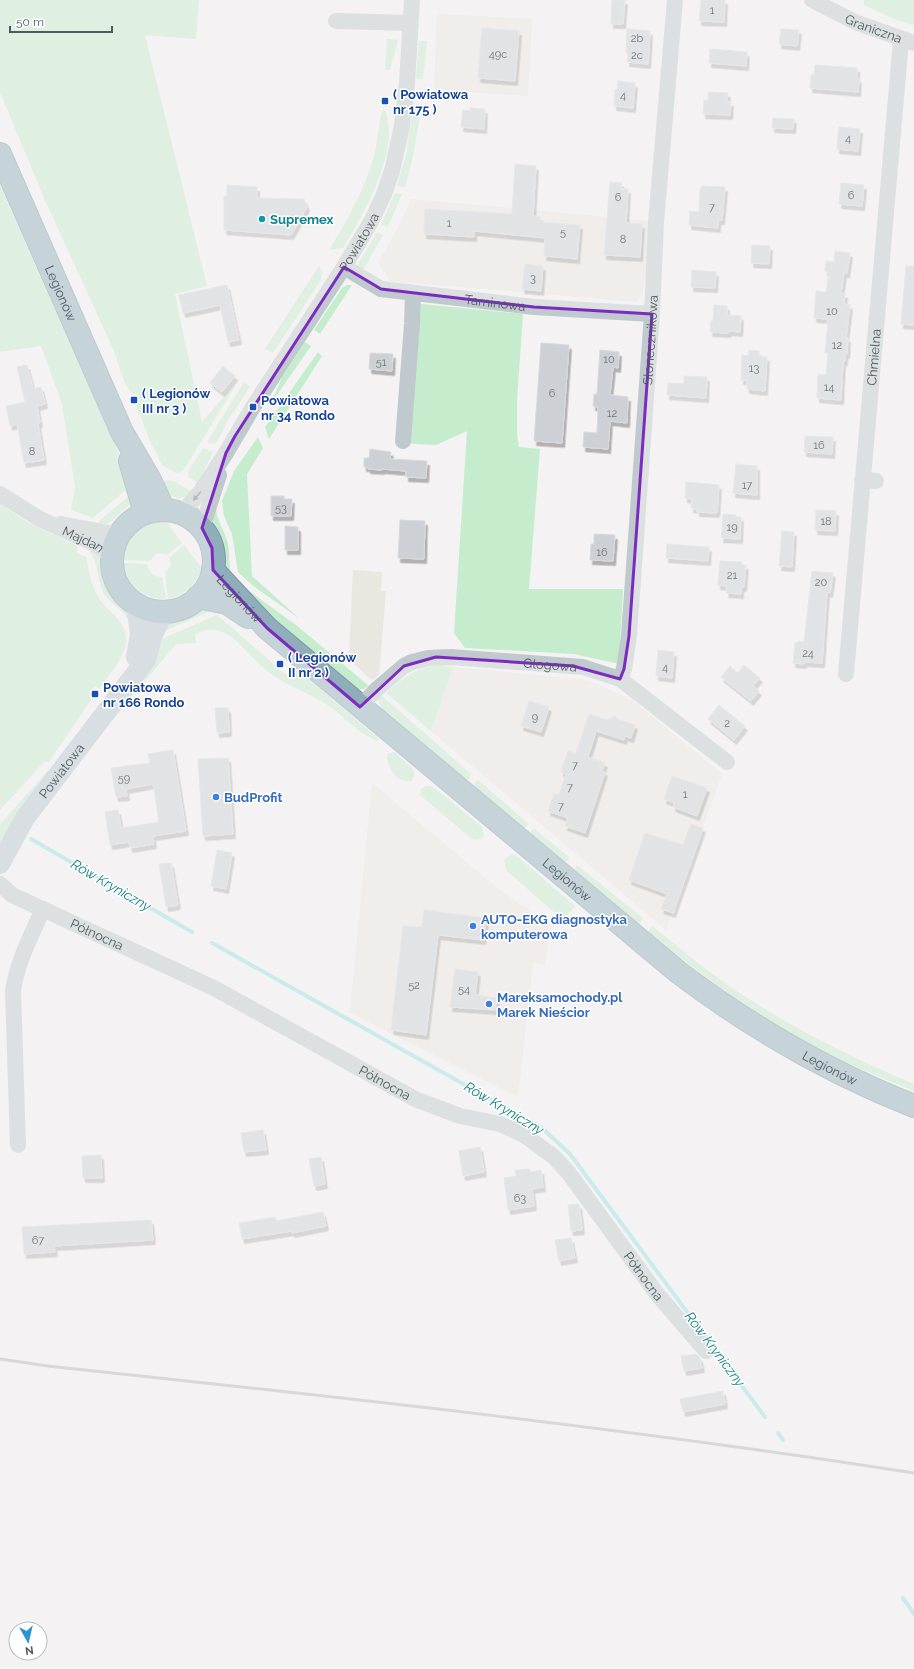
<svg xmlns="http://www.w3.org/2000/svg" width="914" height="1669" viewBox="0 0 914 1669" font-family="Raleway,sans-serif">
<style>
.commercial{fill:#eae6e0}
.green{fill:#c6ecce}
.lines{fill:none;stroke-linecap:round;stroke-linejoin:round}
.stream{stroke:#98e3e5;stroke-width:4}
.building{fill:#cdd0d4;stroke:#d7dadd;filter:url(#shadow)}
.highway-casing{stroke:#7b98a7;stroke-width:24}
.minor{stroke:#c0c9cd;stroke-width:16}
.major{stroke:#b5c6ce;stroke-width:20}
.highway{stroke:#8fadbb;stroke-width:22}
.rail{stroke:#b5b9bc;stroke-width:3}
.oneway{fill:#69757a}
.marked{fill:none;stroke:#7b2cbf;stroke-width:3;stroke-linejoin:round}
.transit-dot{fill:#1a4fb4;stroke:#fff;stroke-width:1.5}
.culture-dot{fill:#0f9aa8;stroke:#fff;stroke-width:1.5}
.shop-dot{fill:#3f7fe0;stroke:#fff;stroke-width:1.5}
.labels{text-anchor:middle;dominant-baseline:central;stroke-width:3;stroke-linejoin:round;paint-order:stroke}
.number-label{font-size:11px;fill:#6c777c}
.street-label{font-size:13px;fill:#4c595e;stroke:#fff}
.transit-label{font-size:13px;font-weight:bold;fill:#164399;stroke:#fff;text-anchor:start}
.culture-label{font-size:13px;font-weight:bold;fill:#0d838f;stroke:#fff;text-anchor:start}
.shop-label{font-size:13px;font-weight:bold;fill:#366cbe;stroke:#fff;text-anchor:start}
.water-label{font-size:14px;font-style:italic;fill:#198285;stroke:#fff}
</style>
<defs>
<filter id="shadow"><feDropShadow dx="2.5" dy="4.5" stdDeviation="0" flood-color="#0004"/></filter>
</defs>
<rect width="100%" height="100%" fill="#f4f2f3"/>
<path class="commercial" d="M437 14 532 19 528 96 434 90Z
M411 199 650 221 643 294 636 302 390 281 378 263 399 226Z
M353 570 382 572 381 591H386L379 675 372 680 349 660Z
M453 667 581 679 593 682 632 700 722 774 666 930 431 731Z
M372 783 495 886 550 925 545 965 533 962 518 1097 350 1013Z"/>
<path class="green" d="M0 0H199L196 39 145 35 207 286 175 294 202 422 240 378 183 471 176 473 162 465 150 441 136 405 140 401 136 393 132 395 124 381 114 351 44 198 0 92Z
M864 0H914V25L896 20 864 5Z
M387 39 398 40 390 70H385Z
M419 41H427L423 79H417L416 76Z
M414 104 422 105 413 156 405 187 397 186 406 155Z
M382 110 386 111C387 118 389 127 389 135 387 173 362 216 343 248L329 250C348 219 366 187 375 152 378 139 379 124 382 110Z
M0 186 129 476 130 486 93 518 71 510 75 487 62 404 41 346 0 352Z
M395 193 402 194 388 227 381 225Z
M377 232 383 235 361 274 357 269 358 264Z
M319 266 322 271 321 280 273 353 265 349Z
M347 285H352L320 334 314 330 342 288Z
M411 303 523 314 517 400V435L519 447 540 449 529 589H623L619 664 574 654 465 648 454 633 467 431 436 445 397 443Z
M305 342 311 346 272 402 282 377Z
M318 352 322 356 269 439 265 427Z
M244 382 250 387 230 417 217 442 212 444 207 442Z
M258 437 263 448 247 474 252 576 300 619 252 585 238 572 232 534 224 516 222 501 234 471Z
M203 448 213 452 198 483 189 477 188 472Z
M168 480 175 482 193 492C177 504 169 496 159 483Z
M134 492 130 504 112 521 105 525H97L100 520Z
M0 504 27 522 78 546 76 553 86 557C89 570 91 583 97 595 107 614 132 622 125 647 121 662 108 676 99 689L95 686 90 694 93 697 49 762H44L0 810Z
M216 508C217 522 225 531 228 544 230 555 228 565 232 575L225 570 224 547 212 519Z
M165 520 182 543 167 555 163 553 156 554 150 561 123 560C126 535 140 523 165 520Z
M184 545 202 568C195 585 186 595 168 599L165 573 171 566 169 558Z
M90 547 99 556 103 577 110 593 117 602 128 611 131 626C129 622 128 618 125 615 118 607 108 601 103 592 97 578 98 561 89 550Z
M124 563 147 564C149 573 154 577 162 577L166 599C143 599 127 585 124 563Z
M246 590H248L296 625 369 686 364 689H358L255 604Z
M203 607 211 611 160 633 169 621 186 617Z
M217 615 291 679 298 670 379 739 378 741C357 734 344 715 326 704 307 692 285 685 267 671 245 655 229 617 195 634L196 643 176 644 103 731 155 642Z
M439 665 453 667 431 731 386 693C407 676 412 669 439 665Z
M381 695 471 774 469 779H464L383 710 378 700Z
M393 752 396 753 414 770V776L411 781C397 783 390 771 387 759L388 754Z
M60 757 0 847V824Z
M478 780 529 824 525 828 475 788 474 784Z
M426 786H431L436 789 482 827 484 835 481 839 475 840 472 839 420 795 421 789Z
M533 828 569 857V859L565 862 532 834 531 832Z
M511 854 517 856 575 906 563 920 506 870 504 860Z
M577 865 643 918 639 924 574 870Z
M652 926C682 950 712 975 744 996 798 1031 855 1059 914 1084V1091C864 1071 814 1049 769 1020 726 993 687 963 648 932Z"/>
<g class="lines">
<path class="stream" d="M31 839 192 932
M212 943 542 1128 570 1154 765 1417
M778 1433 783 1440
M903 1598 914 1614"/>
</g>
<path class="building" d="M612 0H625L623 24H611Z
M701 0H725L724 22 699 21Z
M482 28 519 31 515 81 478 78Z
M627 29 650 31 648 64 627 62 628 53H626Z
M781 29 799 30 797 46 779 44Z
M710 49 747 52 746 66 709 63Z
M815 65 857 68V78L859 79 858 92 810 88 811 75H814Z
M618 81 635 83 633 108 614 106 615 89 617 90Z
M708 92 728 93 727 102H731L730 115 703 114 704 100 708 101Z
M470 108 485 109 484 129 461 127 463 110 470 111Z
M773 118 794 119 793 129 772 128Z
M839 127 860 129 858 151 837 149Z
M515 164 536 166 533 216 540 217V222L580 225 577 259 544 256 545 238 474 231V237L424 234 425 209 512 214Z
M610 182 622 183 621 189H628L626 223 642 224 640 257 604 255Z
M841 183 864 185 862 206 839 204Z
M227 185 257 187V198L304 199 307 207 291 235 224 230V196H227Z
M702 186 725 187 722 220H718V228L689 225 690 211 699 212 700 188H702Z
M752 245 770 246 769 264 751 263Z
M835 251 850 253 847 273H844L841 293 845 294 844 304 850 305 846 338H848L847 354H845V361H843L841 400 817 398 818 374 826 375 828 353H825L828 319 814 318 816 291 826 292 829 272 825 271 826 261 834 262Z
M525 264 543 266 541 291 522 289Z
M906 266H914V325L901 324Z
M692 270 716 272 715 288 691 287Z
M227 285 239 340 228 342 220 305 183 313 179 295Z
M714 305 727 306V315L741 316 740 332 729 331 728 333 710 332 711 321H713Z
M541 343 569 345 562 443 534 441Z
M600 350 619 352 618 368 613 367 610 395 628 397 627 423 610 421 608 449 583 447 584 432 597 433 598 407 593 406 594 394H597Z
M749 350 759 351V356L767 357 765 391 747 389V380H741L742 355 748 356Z
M370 353 393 354 392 371 369 369Z
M27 365 33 389 41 387 45 404 37 406 40 423 38 424 44 460 24 463 17 424 10 426 6 406 25 402 17 367Z
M223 366 235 376 222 392 210 383Z
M684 376 707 377 706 398 667 395 668 383 684 384Z
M805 436 833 437 832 454 804 452Z
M370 449 391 452 390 459 427 461 426 478 406 477V471L382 469V470L368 469V467H364V458H369Z
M736 464 757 466V495L733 493Z
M686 482 719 485 717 513 697 512V509L691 508 692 499 685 498Z
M271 496H284V499H292L291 516H271Z
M816 510 836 511 835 531 815 530Z
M723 514 736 515V517H741L740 539 721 538Z
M400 520 425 521 424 559 398 558Z
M285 526 298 527V550H285Z
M782 531 794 532 792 567 779 566Z
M594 534 615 535 613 561 590 560 591 544H594Z
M667 544 709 547 708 561 666 558Z
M720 561 742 562V565H746L744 587H741V594L726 593 727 586 718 585Z
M812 571 833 573 830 593 827 592 822 663 804 662V664L793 663 795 643H798V641L804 642Z
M658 650 674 652 672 678 656 676Z
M744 665 760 678 753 686 759 691 751 701 721 677 730 666 738 673Z
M529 701 549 707 541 732 521 726Z
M719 705 745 726 734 740 708 719Z
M215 708H228L229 732 217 733Z
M589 714 607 720 616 716 617 719 635 725 631 738 625 736 624 740 596 731 588 757 605 763 602 771 605 772 585 833 565 826 568 818 548 811 554 794 559 795 566 774 561 772 568 751 576 753Z
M173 750 186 831 153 836 154 844 130 848 129 842 110 845 105 812 118 810 121 828 159 822 153 784 126 789 127 796 116 797 111 768 150 763 148 754Z
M228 758 233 834 203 836 198 759Z
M672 776 707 788 697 816 673 807 674 803 664 799Z
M691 824 703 828 673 913 661 909 667 894 629 880 645 833 683 845Z
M217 850 232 853 226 889 211 886Z
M171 863 178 905 166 907 159 864Z
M424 910 486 918 483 940 438 935 426 1035 391 1030 403 926 422 927Z
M455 969 478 972 475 995 497 998 495 1010 450 1007Z
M263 1130 266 1150 244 1152 241 1133Z
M480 1147 484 1172 463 1176 459 1151Z
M101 1155 102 1178H83L82 1156Z
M321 1157 325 1184 314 1186 309 1159Z
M530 1169V1172L541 1170 543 1187 532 1189 534 1206 508 1210 504 1178 516 1176 515 1170Z
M579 1204 582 1230 571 1231 568 1205Z
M323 1212 326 1226 292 1233V1231L242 1239 239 1223 275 1217 276 1221Z
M151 1220 153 1240 54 1246 55 1252 24 1254 22 1227Z
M571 1238 575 1258 559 1261 555 1240Z
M696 1354 700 1358 702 1368 684 1371 681 1356Z
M723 1391 725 1404 683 1412 680 1399Z"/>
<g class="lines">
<defs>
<g id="highway">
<path id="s10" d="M0 154 122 432 150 480 164 510"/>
<path d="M130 461 145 513"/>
<circle cx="163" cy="561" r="51"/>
<path id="s11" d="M213 570 267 628 678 972C752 1028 828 1072 914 1106"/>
<path d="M198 597 227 603 248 617"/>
</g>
</defs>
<use href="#highway" class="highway-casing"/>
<g class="minor">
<path id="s1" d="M812 0 855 22 914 43"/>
<path d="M336 21 410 23"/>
<path id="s2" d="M344 267 381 289 534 307 652 314"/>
<path d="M403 441 412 324 413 293"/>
<path d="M862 480 876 481"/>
<path id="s3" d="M0 494 38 518 99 546 112 557"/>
<path id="s4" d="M182 513 201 491 226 453 253 407 344 267 372 220 384 194 392 171 402 126 407 83 412 0"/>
<path d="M61 524 119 535"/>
<path d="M202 528 219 475"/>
<path id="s5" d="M846 674 901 40"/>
<path id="s6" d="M620 679 624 669 629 636 652 314 656 222 675 0"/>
<path id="s7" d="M360 707 377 689 404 666 412 662 428 658 451 657 583 667 620 679 727 762"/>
<path id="s8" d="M0 884 12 895 214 988 415 1099 460 1116 500 1124 524 1135 553 1156 568 1172 657 1294 706 1351"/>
<path d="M18 1145 13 991C17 962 31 936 43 909"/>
</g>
<g class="major">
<path d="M136 657 140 635 136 604"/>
<path id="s9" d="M0 864 25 818 129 682 146 660 152 637 164 611"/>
</g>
<use href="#highway" class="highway"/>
<path class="rail" d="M0 1359 48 1366C337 1397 627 1428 914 1473"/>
</g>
<defs><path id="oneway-solid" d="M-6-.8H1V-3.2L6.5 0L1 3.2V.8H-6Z"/></defs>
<use class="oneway" href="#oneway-solid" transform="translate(197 496) rotate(130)"/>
<path d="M0 0H914V1669H0ZM344 267 381 289 534 307 652 314 629 636 624 669 620 679 573 666 436 657 404 666 360 707 267 628 213 570 212 548 202 528 226 453 235 436Z" fill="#f4f2f3" fill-opacity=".55" fill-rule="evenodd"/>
<path class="marked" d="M344 267 381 289 534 307 652 314 629 636 624 669 620 679 573 666 436 657 404 666 360 707 267 628 213 570 212 548 202 528 226 453 235 436Z"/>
<g class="transit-dot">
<rect x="381" y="97" width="8" height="8" rx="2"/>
<rect x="130" y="396" width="8" height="8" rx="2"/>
<rect x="249" y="403" width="8" height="8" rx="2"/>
<rect x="276" y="660" width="8" height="8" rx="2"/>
<rect x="91" y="690" width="8" height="8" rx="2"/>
</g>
<circle class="culture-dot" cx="262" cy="219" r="4"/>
<g class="shop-dot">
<circle cx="216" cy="797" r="4"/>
<circle cx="473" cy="926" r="4"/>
<circle cx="489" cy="1004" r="4"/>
</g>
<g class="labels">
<g class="number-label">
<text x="712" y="10">1</text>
<text x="637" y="38">2b</text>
<text x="498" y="54">49c</text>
<text x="637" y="55">2c</text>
<text x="623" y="95">4</text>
<text x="848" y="138">4</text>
<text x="851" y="195">6</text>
<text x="618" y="197">6</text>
<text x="712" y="207">7</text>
<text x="449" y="223">1</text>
<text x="563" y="232">5</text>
<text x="623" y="239">8</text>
<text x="533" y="278">3</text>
<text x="832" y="311">10</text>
<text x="837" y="345">12</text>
<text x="609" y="359">10</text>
<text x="381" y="362">51</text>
<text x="754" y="368">13</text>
<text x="829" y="387">14</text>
<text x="552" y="393">6</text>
<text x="612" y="413">12</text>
<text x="819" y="445">16</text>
<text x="32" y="451">8</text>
<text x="747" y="485">17</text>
<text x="281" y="508">53</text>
<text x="826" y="521">18</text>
<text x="732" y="527">19</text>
<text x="602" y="552">16</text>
<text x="732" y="575">21</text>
<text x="821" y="582">20</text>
<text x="808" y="653">24</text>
<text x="665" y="667">4</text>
<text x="535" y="717">9</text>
<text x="727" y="723">2</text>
<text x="575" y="765">7</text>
<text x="124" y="778">59</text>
<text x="570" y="787">7</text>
<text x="685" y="794">1</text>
<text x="561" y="806">7</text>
<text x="414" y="985">52</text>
<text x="464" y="989">54</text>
<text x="520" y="1198">63</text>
<text x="38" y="1240">67</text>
</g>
<g class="street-label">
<text stroke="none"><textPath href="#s1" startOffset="68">Graniczna</textPath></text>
<text stroke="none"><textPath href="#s4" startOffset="324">Powiatowa</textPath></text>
<text stroke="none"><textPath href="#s10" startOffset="152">Legionów</textPath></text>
<text stroke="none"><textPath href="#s2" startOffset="158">Tarninowa</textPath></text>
<text stroke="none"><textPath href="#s6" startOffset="341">Słonecznikowa</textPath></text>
<text stroke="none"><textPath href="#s5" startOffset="318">Chmielna</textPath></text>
<text stroke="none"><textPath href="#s3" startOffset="95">Majdan</textPath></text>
<text stroke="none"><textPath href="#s11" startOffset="39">Legionów</textPath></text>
<text stroke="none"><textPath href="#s7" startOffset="208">Głogowa</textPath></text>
<text stroke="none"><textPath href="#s9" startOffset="112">Powiatowa</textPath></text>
<text stroke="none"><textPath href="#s11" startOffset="471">Legionów</textPath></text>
<text stroke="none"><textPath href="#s8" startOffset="110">Północna</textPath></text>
<text stroke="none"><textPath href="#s11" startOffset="795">Legionów</textPath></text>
<text stroke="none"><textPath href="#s8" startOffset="434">Północna</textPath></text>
<text stroke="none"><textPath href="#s8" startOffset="770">Północna</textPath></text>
</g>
<g class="transit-label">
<text x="393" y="94">( Powiatowa<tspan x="393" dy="15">nr 175 )</tspan></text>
<text x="142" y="393">( Legionów<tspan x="142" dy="15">III nr 3 )</tspan></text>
<text x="261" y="400">Powiatowa<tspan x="261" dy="15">nr 34 Rondo</tspan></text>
<text x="288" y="657">( Legionów<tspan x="288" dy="15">II nr 2 )</tspan></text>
<text x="103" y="687">Powiatowa<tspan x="103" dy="15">nr 166 Rondo</tspan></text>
</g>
<g class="culture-label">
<text x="270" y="219">Supremex</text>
</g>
<g class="shop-label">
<text x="224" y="797">BudProfit</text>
<text x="481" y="919">AUTO-EKG diagnostyka<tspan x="481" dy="15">komputerowa</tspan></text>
<text x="497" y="997">Mareksamochody.pl<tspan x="497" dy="15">Marek Nieścior</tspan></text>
</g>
<g class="water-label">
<text transform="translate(111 885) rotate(30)">Rów Kryniczny</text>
<text transform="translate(504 1108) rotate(31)">Rów Kryniczny</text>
<text transform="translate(715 1349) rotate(53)">Rów Kryniczny</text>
</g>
</g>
<g transform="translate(28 1641) rotate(172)"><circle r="19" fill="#ffffff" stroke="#b7bdbf"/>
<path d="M0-3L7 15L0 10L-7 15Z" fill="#2d94d4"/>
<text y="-6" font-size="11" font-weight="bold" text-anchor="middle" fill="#4c595e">N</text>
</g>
<path d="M10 26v6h102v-6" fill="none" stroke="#4c595e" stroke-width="2"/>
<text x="16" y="26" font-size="12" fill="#4c595e" stroke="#ffffff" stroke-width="3" paint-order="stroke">50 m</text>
</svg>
